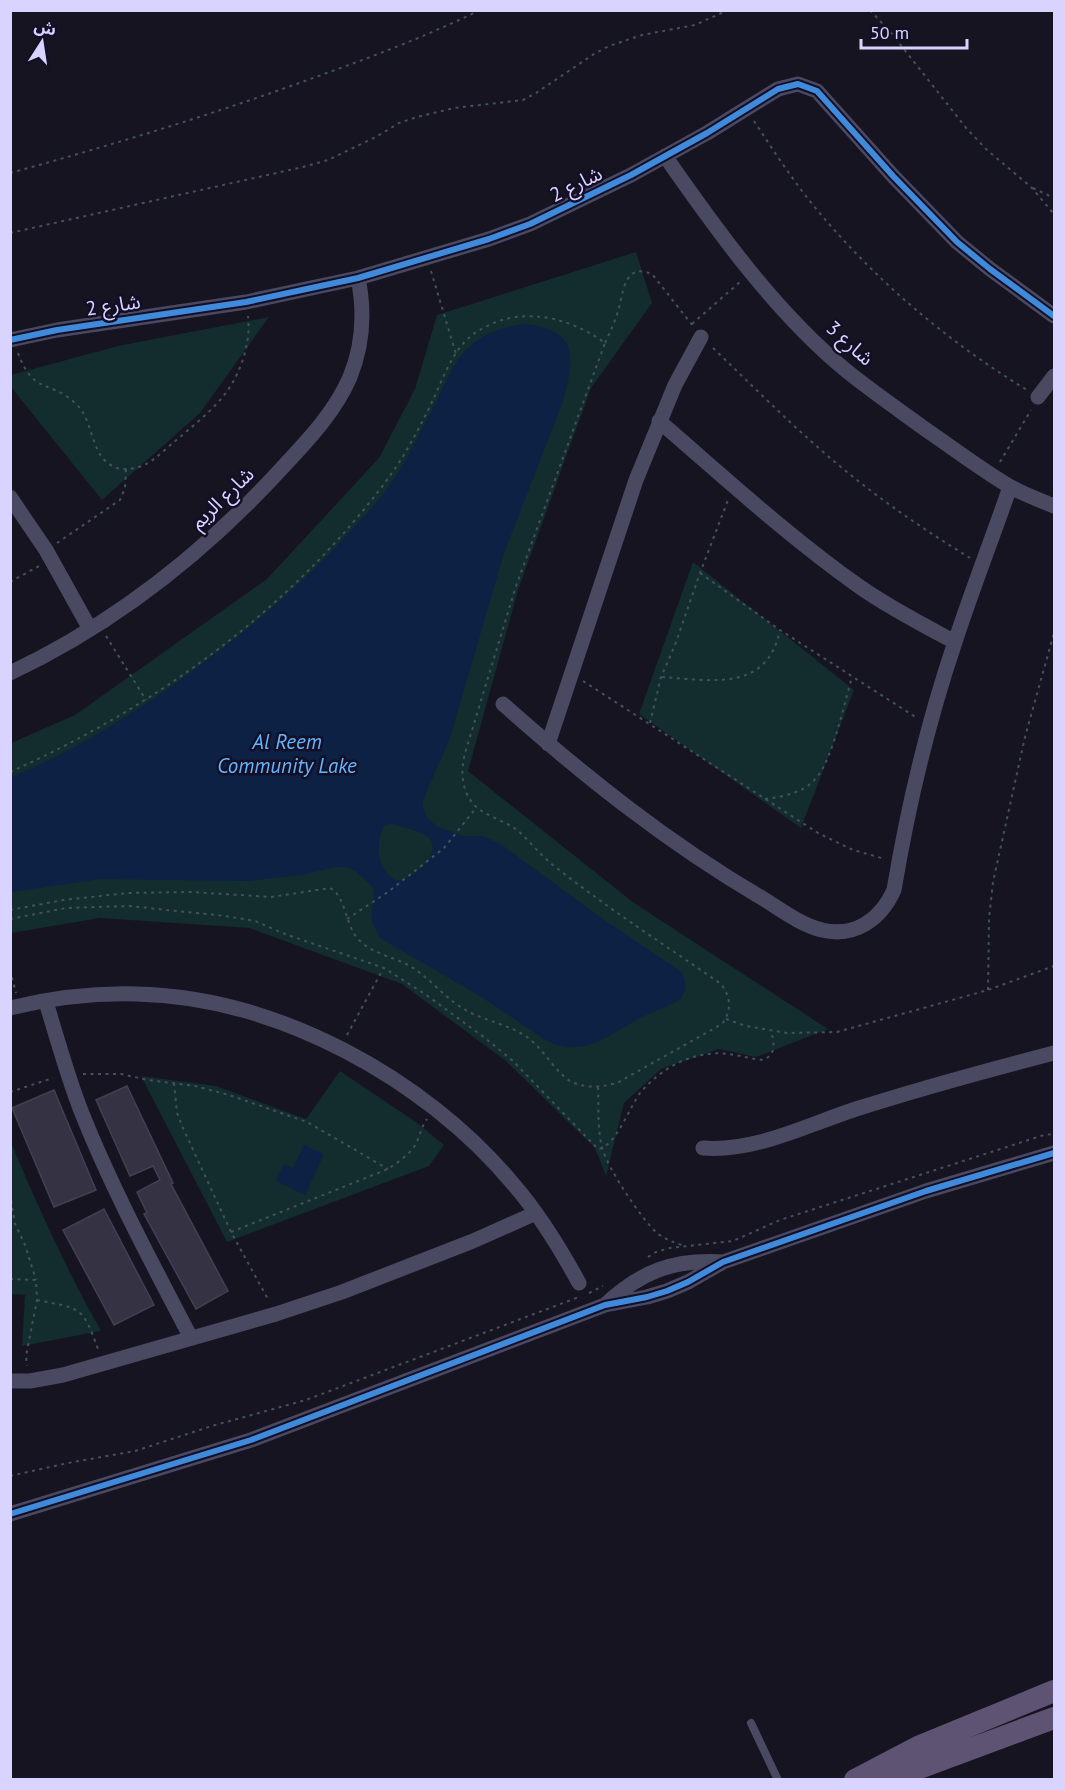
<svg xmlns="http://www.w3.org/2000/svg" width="1065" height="1790" viewBox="0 0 1065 1790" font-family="'PT Sans','Noto Sans Arabic',sans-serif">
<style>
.green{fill:#132c2d}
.water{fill:#0d2144;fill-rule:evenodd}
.building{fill:#343243;stroke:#433f54;stroke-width:1.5}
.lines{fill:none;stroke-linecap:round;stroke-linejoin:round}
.path{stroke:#44505f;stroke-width:2;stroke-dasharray:3 4.5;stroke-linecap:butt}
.lane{stroke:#4a4962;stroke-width:8}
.street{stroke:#4a4962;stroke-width:15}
.primary{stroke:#5e5373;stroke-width:22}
.cycleway-casing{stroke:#130f26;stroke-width:10}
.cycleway{stroke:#408adc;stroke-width:6}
.labels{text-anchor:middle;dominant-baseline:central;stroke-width:5;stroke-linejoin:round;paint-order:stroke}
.street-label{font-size:20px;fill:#d9d4ff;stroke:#130f26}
.water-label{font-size:21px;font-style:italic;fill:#62b6ff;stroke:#130f26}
</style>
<rect width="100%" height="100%" fill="#161421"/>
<path class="green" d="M636 252 652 303 591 388 518 590 468 771 634 903 828 1029 756 1057 719 1049 661 1069 624 1103 606 1176 595 1148 506 1061 402 984 249 928 100 918 11 933V743L75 715 267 579 379 458 415 389 437 315Z
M269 317 200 413 102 500 11 387V375L118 346Z
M693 562 854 690 801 828 639 714Z
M340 1071 416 1122 444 1145 429 1166 227 1242 141 1076 216 1086 306 1119Z
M10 1140C37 1205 66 1269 101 1331L22 1346 25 1295 11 1294Z"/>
<path class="water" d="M526 324C580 331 574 357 563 401L504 553 449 741 428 788 423 801V808L428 819 438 827 464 836H483L502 845 600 917 680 971C687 981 687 988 681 999 667 1007 652 1012 638 1019 608 1036 583 1058 547 1041L480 996 380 938 371 920 374 892 372 886 355 871 346 867H335L302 875 248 881 101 879 11 892V777C67 755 119 722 169 688 236 641 299 589 354 527 365 515 377 503 387 489 407 461 422 429 438 398 446 381 454 362 468 348 484 333 505 326 526 324ZM391 823C400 827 421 831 428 837 445 853 413 879 398 881 376 871 375 846 384 826Z
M304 1145 324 1154 305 1195 276 1181 284 1164 293 1168Z"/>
<path class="building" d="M127 1086 173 1183 171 1184 228 1291 196 1309 144 1214 147 1213 137 1192 160 1180 153 1166 130 1176 96 1100Z
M54 1090 96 1190 54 1207 12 1108Z
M104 1209 154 1305 114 1325 63 1230Z"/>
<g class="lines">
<path class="path" d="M870 10 892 34 967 129 987 150 1031 187 1054 214
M1052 10 1054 11
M754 121C775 153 797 187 823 217 881 285 950 343 1027 390
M10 173C116 144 221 112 324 74 377 55 429 35 480 10
M1033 188 1054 198
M10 233 303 167 328 160 376 137 399 123 417 117 454 108 523 100 536 93 594 54 609 46 642 35 695 25 728 10
M431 271 456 354
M692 324 740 282
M605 343C610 332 615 322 618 311 624 293 623 262 652 274L693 326
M713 348C757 390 800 434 847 472 886 504 928 532 970 558
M18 353C33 394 49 380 74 402 96 420 88 458 117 468 126 470 136 469 144 465 155 460 164 450 173 443 197 422 224 403 237 374 246 355 250 336 248 316
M1000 462 1031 410
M57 543 120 500 125 488 126 469
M700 573 780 630 917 718
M10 582 39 566
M106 636 146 700
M662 677C710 680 767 693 780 630
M583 681 818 833 853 850 885 859
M650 723 661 677 675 645 700 573 728 500
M10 772C155 707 288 611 384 484 403 459 418 431 432 402 442 381 452 351 471 336 513 304 565 314 605 343L516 586 465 753C461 770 461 787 471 801 479 814 504 820 517 830 530 841 540 855 553 865 607 908 665 945 721 984 731 997 732 1010 722 1024L617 1083C602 1087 587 1089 572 1082 556 1074 544 1049 527 1037 508 1024 484 1021 464 1009 443 997 428 975 406 964 390 956 371 953 358 939 345 925 346 896 330 888L271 897 192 892 128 893 63 900 10 910
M765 799C810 793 820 782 834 741 841 720 846 698 852 677
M10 919 66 908 129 906 225 916 255 921 285 934 384 968 425 994 485 1038 513 1061 598 1149C616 1147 630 1105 641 1092 658 1072 682 1057 708 1054 727 1051 744 1058 763 1060 777 1054 774 1043 771 1031
M347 919 388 892 444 848 476 808
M10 970 16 993
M988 990 989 919 993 882 1025 737 1054 633
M726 1019 746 1026 787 1033 837 1032 988 990 1054 966
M347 1035 383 969
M83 1074H121L148 1080 195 1086 229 1095 307 1122 388 1169
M174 1083 177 1113 183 1128 231 1232 269 1301
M598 1087C599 1107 597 1128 602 1147 606 1166 642 1220 657 1233 666 1240 675 1243 686 1246
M10 1092 53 1078
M10 1193 15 1224 25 1245 36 1280
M231 1232 388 1169C398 1162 411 1154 417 1142 420 1134 422 1126 427 1119
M648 1257 656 1252 670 1248 733 1241 780 1220 1044 1135 1054 1134
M10 1279 36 1280 37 1300 26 1356 27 1366
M589 1293 603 1286
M37 1300C81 1309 82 1305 98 1349
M10 1476 68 1463 135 1451 215 1425 306 1400 579 1297"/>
<path class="lane" d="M751 1723 778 1780"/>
<path class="street" d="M665 156C718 232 776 313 848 372 873 392 899 410 925 429 953 448 980 469 1009 486 1023 494 1039 500 1054 506
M10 340 57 330 246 302 358 278 489 239 530 224 631 175 707 133 778 89 798 84 817 91 893 176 957 242 990 269 1054 316
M1038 397 1054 376
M659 421C725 478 789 537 860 587 890 608 923 625 955 642
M10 497 46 550 90 629
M10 673C114 624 205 552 282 468 308 440 335 412 350 377 363 345 365 312 358 278
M503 704C584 776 668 843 762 898 780 909 801 925 822 930 855 938 881 919 894 890 908 806 928 722 955 642 972 590 992 539 1010 487
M548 744 636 480 675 385 701 337
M46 1002C57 1038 67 1075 81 1111 112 1189 152 1263 191 1338
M10 1008C51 998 95 993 136 994 277 997 425 1078 514 1185 540 1215 560 1248 579 1283
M703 1148C756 1152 807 1125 856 1109 922 1088 988 1070 1054 1053
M605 1305C641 1271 674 1259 723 1262
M10 1381H30L63 1375 276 1314 342 1292 473 1241 536 1213
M10 1514 251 1440 605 1305 647 1297 667 1291 688 1282 723 1262 926 1191 1054 1153"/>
<path class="primary" d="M855 1780 918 1747 1054 1691
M887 1780 1054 1718"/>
<defs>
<path id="cycleway" d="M10 340 57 330 246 302 358 278 489 239 530 224 631 175 707 133 778 89 798 84 817 91 893 176 957 242 990 269 1054 316
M10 1514 251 1440 605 1305 647 1297 667 1291 688 1282 723 1262 926 1191 1054 1153"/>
</defs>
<use href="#cycleway" class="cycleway-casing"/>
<use href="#cycleway" class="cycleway"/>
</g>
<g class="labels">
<g class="street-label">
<text transform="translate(576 184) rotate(-26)">شارع 2</text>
<text transform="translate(113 305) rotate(-8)">شارع 2</text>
<text transform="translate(850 343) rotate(42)">شارع 3</text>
<text transform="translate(222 498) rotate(-44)">شارع الريم</text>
</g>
<g class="water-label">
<text x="287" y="741">Al Reem<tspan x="287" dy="24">Community Lake</tspan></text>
</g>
</g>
<rect width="1065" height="1790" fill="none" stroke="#d9d4ff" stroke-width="24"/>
<g transform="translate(42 42) rotate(12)" stroke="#130f26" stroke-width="4.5" paint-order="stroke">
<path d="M0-4.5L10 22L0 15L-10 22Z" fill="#d9d4ff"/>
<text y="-9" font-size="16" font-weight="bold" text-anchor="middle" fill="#d9d4ff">ش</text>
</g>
<path d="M861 39v9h106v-9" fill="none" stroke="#d9d4ff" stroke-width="3"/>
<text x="870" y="39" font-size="18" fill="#d9d4ff" stroke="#130f26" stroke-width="4.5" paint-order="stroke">50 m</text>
</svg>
